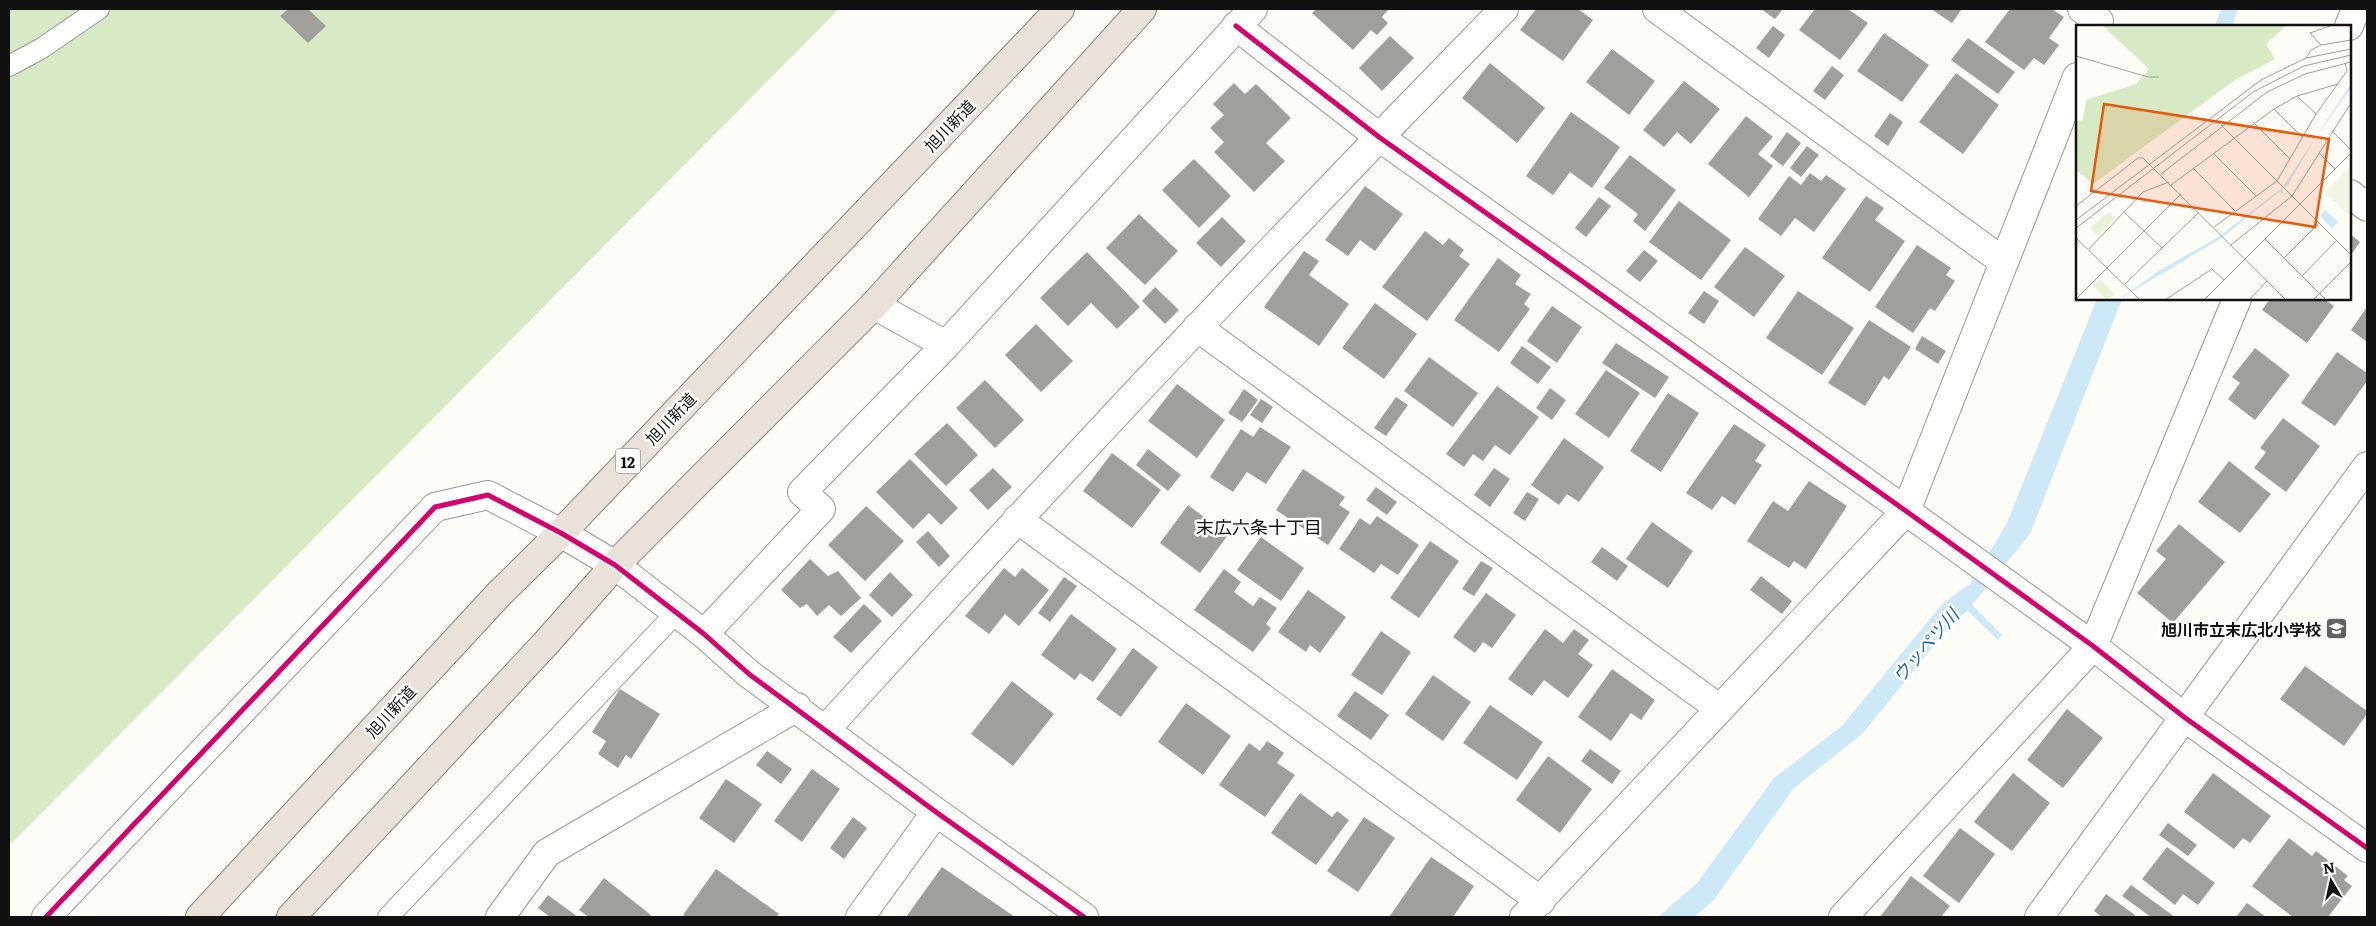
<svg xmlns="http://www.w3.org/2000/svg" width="2376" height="926" viewBox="0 0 2376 926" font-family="Literata,'Noto Sans JP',serif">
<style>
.forest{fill:#d8eac5}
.water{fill:#cde8f7}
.building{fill:#a19f9c}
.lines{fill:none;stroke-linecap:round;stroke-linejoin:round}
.lane-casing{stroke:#979795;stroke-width:22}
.street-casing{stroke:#979795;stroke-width:30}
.highway-casing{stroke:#858482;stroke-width:30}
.lane{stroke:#fffffe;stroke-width:20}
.street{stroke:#fffffe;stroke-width:28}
.highway{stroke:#eae1d8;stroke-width:28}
.cycleway-casing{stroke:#fff;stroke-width:8}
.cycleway{stroke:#d6006c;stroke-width:5}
.labels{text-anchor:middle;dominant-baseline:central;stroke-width:5;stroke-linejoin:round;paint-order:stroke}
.shield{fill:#fff;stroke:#585858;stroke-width:1}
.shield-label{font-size:15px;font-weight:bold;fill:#111}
.street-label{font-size:16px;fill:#111;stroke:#fff}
.poi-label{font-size:16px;font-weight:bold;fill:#111;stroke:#fff;text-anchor:end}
.neighbourhood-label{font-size:18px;fill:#111;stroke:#fff}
.water-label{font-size:18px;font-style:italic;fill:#1768a6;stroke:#fff}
.inset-road{fill:none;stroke:#9f9e9b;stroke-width:1}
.view{fill:#e8590c;fill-opacity:0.15;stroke:#e8590c;stroke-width:2.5}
.inset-edge{fill:none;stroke:#111;stroke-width:2.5}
</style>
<rect width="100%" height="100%" fill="#fdfcf7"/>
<path class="forest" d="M9 9H839L12 843 9 841Z"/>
<path class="water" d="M2221 9H2238L2232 26H2215Z
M2097 299H2122L2030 534 1972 605 2002 635 1998 640 1968 611 1953 622 1863 733 1794 788 1713 901 1694 917H1658L1697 883 1774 778 1842 726 1943 603 1971 583 2006 525Z"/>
<path class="building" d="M288 9H308L326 26 308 43 280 16Z
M1316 9H1386L1388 10 1382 17 1388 23 1377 35 1371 30 1353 50 1312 13Z
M1536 9H1578L1593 20 1563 61 1520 30Z
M1761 9H1783L1775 19Z
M1815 9H1848L1868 23 1840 60 1799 30Z
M1931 9H1962L1952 23Z
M2010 9H2052L2064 17 2049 38 2059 45 2044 65 2034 58 2024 70 1985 42Z
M1773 26 1785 35 1769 58 1756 48Z
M1884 33 1929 65 1902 102 1857 71Z
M1390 36 1414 58 1382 91 1359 68Z
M1968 38 2015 72 1998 94 1951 60Z
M1612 49 1655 81 1629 115 1586 82Z
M1490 63 1545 108 1517 143 1462 98Z
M1832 66 1844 75 1825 100 1813 91Z
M1956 73 1999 105 1963 154 1919 122Z
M1684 81 1720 109 1691 144 1677 132 1664 147 1643 130Z
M1234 83 1245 94 1256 84 1291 118 1266 143 1285 161 1254 192 1214 152 1224 142 1210 128 1224 115 1213 104Z
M1571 112 1620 147 1592 188 1570 172 1553 195 1526 176Z
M1890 113 1903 122 1888 146 1874 136Z
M1746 116 1773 137 1758 154 1773 166 1749 197 1708 164Z
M1787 132 1801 143 1783 166 1770 156Z
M1807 146 1819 155 1801 177 1790 168Z
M1630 155 1676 190 1645 231 1633 221 1638 214 1604 188Z
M1194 159 1231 196 1199 228 1162 190Z
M1810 173 1821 181 1826 175 1846 189 1814 232 1795 218 1781 236 1758 219 1789 176 1801 185Z
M1365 186 1403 214 1375 251 1360 240 1348 256 1325 240Z
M1866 196 1884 208 1875 220 1905 241 1870 292 1822 258Z
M1599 197 1611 206 1586 237 1575 228Z
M1679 201 1731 240 1701 280 1649 242Z
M1139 214 1178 251 1145 285 1106 248Z
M1222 217 1246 241 1221 267 1196 243Z
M1425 231 1443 245 1449 238 1464 250 1459 256 1470 264 1427 321 1382 287Z
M2350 234 2360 242 2350 256Z
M1917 245 1951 268 1946 275 1955 281 1935 311 1930 308 1913 333 1875 307Z
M1745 247 1785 276 1754 317 1714 287Z
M1644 250 1658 261 1640 282 1626 271Z
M1304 251 1319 261 1309 275 1349 304 1319 346 1264 307Z
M1087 252 1140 307 1117 329 1091 303 1068 326 1040 298Z
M1498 258 1521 275 1515 284 1531 294 1524 304 1530 309 1499 352 1454 320Z
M1155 287 1179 310 1165 324 1142 301Z
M1704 291 1719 301 1704 324 1688 313Z
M1798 291 1854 328 1822 375 1766 338Z
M2270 299H2324L2334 306 2307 343 2262 310Z
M1375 303 1417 334 1384 379 1342 348Z
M1552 306 1582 327 1557 363 1527 341Z
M2367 307V342L2351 330Z
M1869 320 1911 347 1889 380 1884 376 1865 406 1828 383Z
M1036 324 1073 361 1041 392 1005 355Z
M1922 336 1946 351 1938 364 1915 349Z
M1616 343 1669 377 1655 398 1602 363Z
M1522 346 1551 367 1538 384 1510 363Z
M2255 348 2290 375 2255 420 2228 399 2240 383 2232 377Z
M2337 352 2367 373V381L2335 426 2301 403Z
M1429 357 1478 393 1453 427 1404 391Z
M1606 370 1640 393 1609 438 1575 414Z
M985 380 1024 420 995 448 956 408Z
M1177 384 1225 420 1197 458 1148 421Z
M1497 386 1539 417 1510 455 1495 445 1483 461 1473 454 1464 467 1446 454Z
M1550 388 1566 400 1552 420 1536 408Z
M1244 389 1258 400 1242 422 1228 413Z
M1668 393 1699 413 1661 472 1630 451Z
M1396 397 1408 405 1386 436 1374 428Z
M1261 399 1273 407 1262 423 1250 415Z
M2283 418 2320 446 2286 492 2254 468 2266 452 2260 448Z
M947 423 978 455 946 486 914 454Z
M1734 424 1766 445 1755 461 1762 465 1735 505 1722 496 1712 510 1686 493Z
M1260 427 1291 447 1266 484 1247 472 1233 492 1210 477 1241 429 1253 437Z
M1564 438 1604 467 1579 502 1567 494 1559 505 1531 485Z
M1148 449 1181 475 1168 491 1136 465Z
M1112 453 1161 490 1132 528 1083 491Z
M910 459 958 508 941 525 929 513 913 529 876 492Z
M2229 461 2271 494 2240 533 2198 502Z
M993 468 1012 487 988 510 969 490Z
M1494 468 1510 479 1490 507 1474 495Z
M1303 469 1345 497 1339 505 1350 512 1328 545 1276 510Z
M1809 481 1847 506 1806 569 1794 561 1789 568 1747 541 1773 501 1788 511Z
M1376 487 1397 502 1387 515 1366 500Z
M1527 492 1539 499 1525 521 1513 513Z
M1188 505 1228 535 1200 573 1160 543Z
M866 506 904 541 865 581 828 545Z
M1377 516 1419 545 1398 575 1381 564 1374 573 1339 549 1360 518 1370 525Z
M1652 522 1693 551 1668 588 1626 559Z
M2179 524 2225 562 2173 623 2137 593 2166 559 2156 551Z
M928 531 950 556 939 567 916 542Z
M1261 537 1304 568 1281 601 1237 570Z
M1430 541 1459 561 1419 618 1390 598Z
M1602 547 1628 566 1617 581 1591 562Z
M810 559 828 576 838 571 861 598 841 616 829 605 817 616 807 604 800 608 781 590Z
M1481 561 1493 568 1474 596 1462 589Z
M1004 568 1015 577 1022 568 1049 590 1019 626 1005 614 989 634 965 616Z
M1224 569 1241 582 1234 592 1253 606 1260 597 1277 608 1266 624 1271 628 1253 652 1194 610Z
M890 572 913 595 892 617 869 595Z
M1761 576 1792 601 1782 614 1750 590Z
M1064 577 1077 586 1050 622 1038 613Z
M1308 590 1346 617 1320 653 1310 645 1306 652 1278 632Z
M1486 593 1516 615 1492 648 1483 642 1475 653 1453 637Z
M864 604 882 621 851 653 833 637Z
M1071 614 1117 649 1093 682 1080 673 1075 680 1041 655Z
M1545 629 1563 643 1574 629 1589 640 1578 654 1593 665 1568 698 1544 680 1532 696 1508 679Z
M1381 631 1411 652 1382 695 1351 675Z
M1133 648 1158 667 1121 717 1096 699Z
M2305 666 2367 711V714L2344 746 2280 699Z
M1612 669 1655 700 1641 720 1631 713 1611 741 1578 717Z
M1433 675 1471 702 1443 741 1405 714Z
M1012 681 1054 714 1013 766 971 734Z
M620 689 660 714 631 759 626 755 618 768 598 754 606 741 592 732Z
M1355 691 1389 715 1371 740 1337 716Z
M1186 703 1231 736 1203 775 1158 742Z
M1490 705 1543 742 1517 780 1463 743Z
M2067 709 2103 738 2063 788 2027 760Z
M1267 741 1284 753 1277 763 1295 775 1265 817 1219 785 1249 743 1260 751Z
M1590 749 1621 771 1612 784 1581 761Z
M767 751 792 769 781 784 756 765Z
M1548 756 1592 789 1560 833 1516 800Z
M812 769 840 789 802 842 774 821Z
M2013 773 2050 803 2012 851 1974 822Z
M2213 773 2271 816 2250 843 2243 838 2234 849 2184 812Z
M726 779 762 804 734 843 699 818Z
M1300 793 1332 817 1337 811 1349 820 1316 865 1271 833Z
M853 817 867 828 844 859 830 848Z
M1364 817 1395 838 1358 892 1327 871Z
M2168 823 2197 845 2188 856 2159 835Z
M1960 828 1995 854 1959 903 1923 876Z
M2289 838 2312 856 2316 851 2348 876 2344 880 2352 886 2328 917H2293L2252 886Z
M2167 847 2215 883 2198 905 2183 894 2175 905 2142 879Z
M1431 857 1474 886 1453 917H1389Z
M942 867 1015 917H906Z
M716 869 779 914 776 917H686L683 915Z
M1911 876 1950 906 1941 917H1880Z
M604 878 651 915 649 917H589L579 910Z
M2131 885 2175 917H2151L2122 896Z
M2106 894 2135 915 2134 917H2102L2094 911Z
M548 895 578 917H550L538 908Z
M2247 903 2266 917H2236Z"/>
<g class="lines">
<defs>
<path id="lane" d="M9 66 42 48 99 9
M388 917 676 613"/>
<path id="street" d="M1657 9 2004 262
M2082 9 2099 21
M1236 26 1379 137 1906 511 2093 646 2184 717 2367 848
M2349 26 2356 9
M2350 194 2367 207
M874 305 946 345
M1197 327 1720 709
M1017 519 1541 901
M704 634 821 509 802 492 946 345 1253 9
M825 730C1047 485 1273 245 1504 9
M46 917 435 507 488 495 561 533 615 565 704 634 749 674 936 812 1084 917
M500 917 547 853 797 707
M860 917 936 812
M1524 917 1906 511 2077 77
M1843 917 2093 646 2237 299
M2039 917 2367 466"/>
<path id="highway" d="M200 917 499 594 561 533 1060 9
M291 917 547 642 615 565 874 305 1142 9"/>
</defs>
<use href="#lane" class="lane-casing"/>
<use href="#street" class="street-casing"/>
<use href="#highway" class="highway-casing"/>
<use href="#lane" class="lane"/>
<use href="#street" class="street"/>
<use href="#highway" class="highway"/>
<defs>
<path id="cycleway" d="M1236 26 1379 137 1906 511 2093 646 2184 717 2367 848
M46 917 435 507 488 495 561 533 615 565 704 634 749 674 936 812 1084 917"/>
</defs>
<use href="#cycleway" class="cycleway-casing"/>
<use href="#cycleway" class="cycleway"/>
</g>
<defs>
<symbol id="school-square" viewBox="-11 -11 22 22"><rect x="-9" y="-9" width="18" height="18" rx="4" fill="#646362" stroke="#fff"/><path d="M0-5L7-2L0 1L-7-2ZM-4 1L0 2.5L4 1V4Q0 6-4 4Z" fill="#fff"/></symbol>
</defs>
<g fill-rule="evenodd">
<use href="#school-square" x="2324" y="616" width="25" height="25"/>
</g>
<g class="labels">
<rect class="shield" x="615.5" y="448.5" width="25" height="25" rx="4"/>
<g class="shield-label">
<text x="628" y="461">12</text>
</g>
<g class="street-label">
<text transform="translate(949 125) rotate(-46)">旭川新道</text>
<text transform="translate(670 418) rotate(-46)">旭川新道</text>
<text transform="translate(390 711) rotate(-47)">旭川新道</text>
</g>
<g class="poi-label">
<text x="2321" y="629">旭川市立末広北小学校</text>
</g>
<g class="neighbourhood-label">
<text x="1259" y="526">末広六条十丁目</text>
</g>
<g class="water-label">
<text transform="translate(1925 645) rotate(-49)">ウッペツ川</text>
</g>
</g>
<g transform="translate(2076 25)">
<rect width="275" height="275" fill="#fdfcf7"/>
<path d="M33 187 39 193 22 211 14 203ZM24 254 38 269 31 275 17 261Z" fill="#e7f3d7"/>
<path d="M26 0H211L190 19 199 34 159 55 17 159 0 145V96L7 95 10 75 60 59 73 44Z" fill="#d8eac5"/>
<path d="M275 141V191H274L249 167Z" fill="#f0f6e1"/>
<path d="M275 59V63L240 112 212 160 206 165 208 169 203 167 144 214 42 275 84 245 141 213 206 163ZM249 185 262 197 256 203 244 191Z" fill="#cde8f7"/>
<path class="inset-road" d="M245 20 234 8 257 0M0 31 72 52H83M230 33 235 25 245 20 275 15M221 71 240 89M198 84 226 112M177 97 214 134M145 100 275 230M256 106 275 125M137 128 180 171M243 128 259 144M117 143 160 187M85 149 191 67 229 49 275 37M95 160 198 84 221 71 262 59M0 181 62 133H67L210 275M48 187 86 223M0 195 185 55 230 33 275 24M138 202 201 156 240 89 271 46 269 38M0 203 177 67 228 41 275 30M0 213 64 275M189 214 250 275M155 220 216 171 275 78M13 224 67 167 93 157M208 233 243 198M226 251 261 215M49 259 123 187M0 274 105 169M89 275 136 244 148 255M128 275 275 128M173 275 191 256M237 275 275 237"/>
<path class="view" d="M28 79 253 114 239 202 15 166Z"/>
<rect width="275" height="275" class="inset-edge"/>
</g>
<rect width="2376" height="926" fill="none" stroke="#111111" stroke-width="20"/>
<g transform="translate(2331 881) rotate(351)" stroke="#ffffff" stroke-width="4" paint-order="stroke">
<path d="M0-4L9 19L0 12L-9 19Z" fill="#111111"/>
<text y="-8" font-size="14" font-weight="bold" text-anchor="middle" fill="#111111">N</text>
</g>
</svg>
